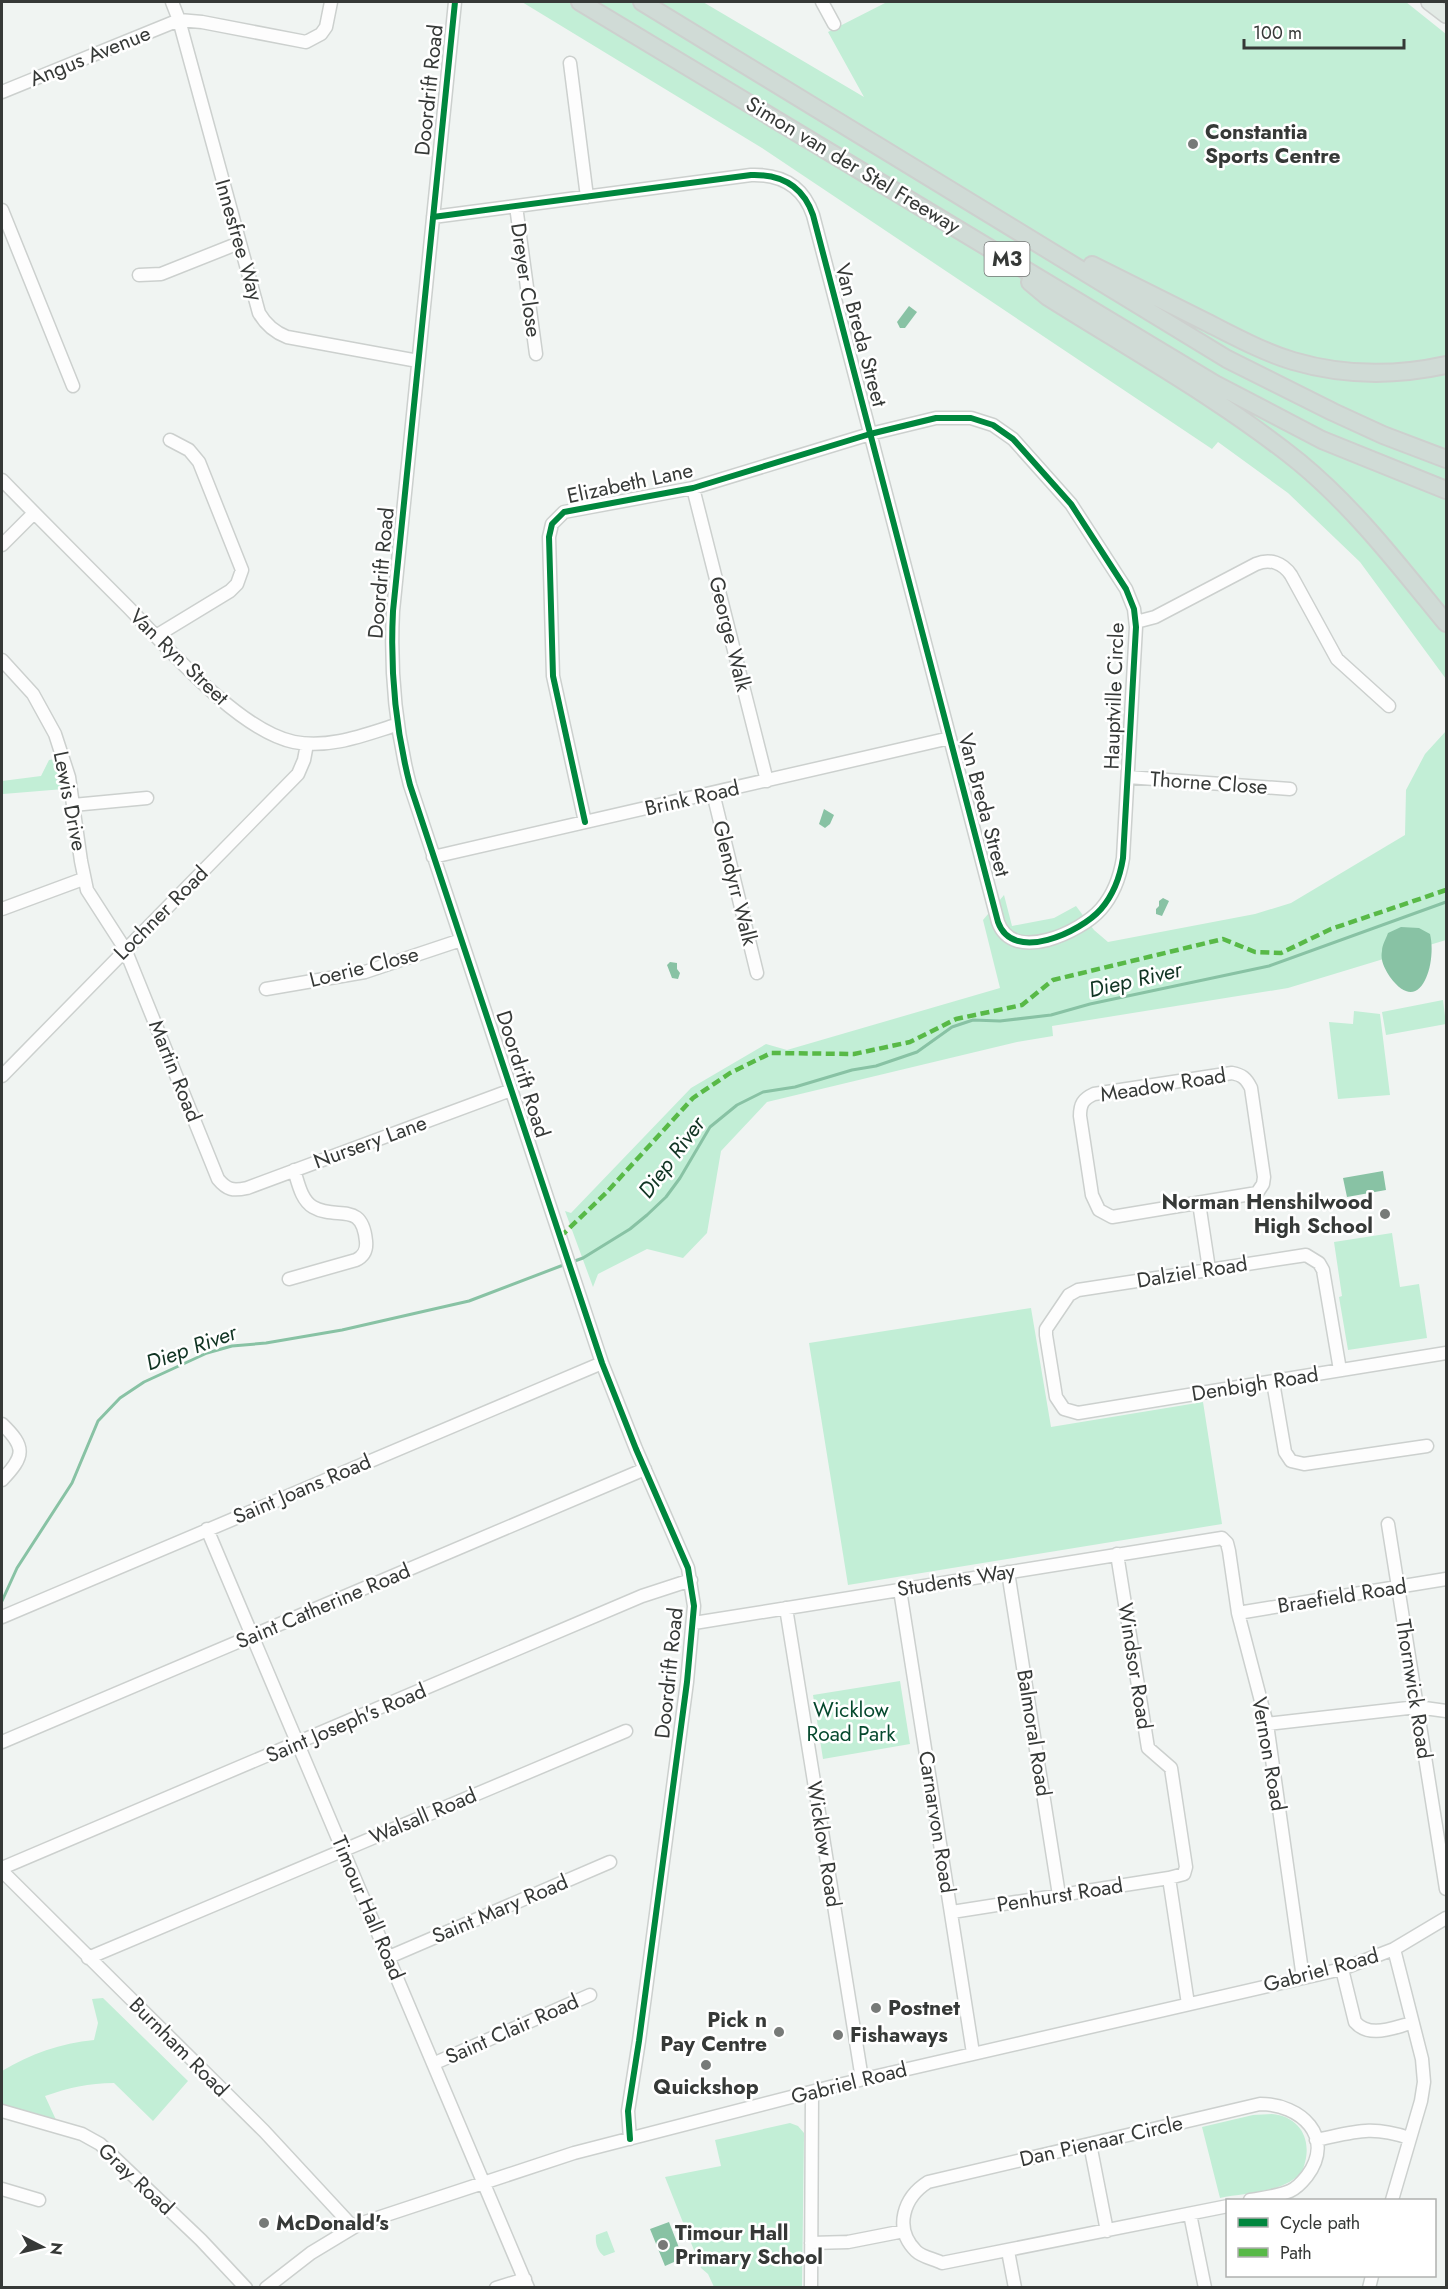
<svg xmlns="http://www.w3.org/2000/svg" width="1448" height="2289" viewBox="0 0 1448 2289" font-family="Jost,sans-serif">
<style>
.green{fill:#c2eed6}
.water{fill:#88c2a4}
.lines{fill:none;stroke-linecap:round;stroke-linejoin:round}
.stream{stroke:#88c2a4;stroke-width:3}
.minor-casing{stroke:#ccd0ce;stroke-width:15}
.major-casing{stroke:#cdd0ce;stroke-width:18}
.highway-casing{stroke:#cdd0ce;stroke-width:20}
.minor{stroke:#fdfdfd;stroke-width:12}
.major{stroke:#e2eae5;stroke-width:15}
.highway{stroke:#d0dbd6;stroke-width:16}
.quiet{stroke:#58b947;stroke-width:4.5;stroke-dasharray:9 4.5;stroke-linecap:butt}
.cycleway-casing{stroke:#fff;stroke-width:10}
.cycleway{stroke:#00873e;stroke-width:6}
.poi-dot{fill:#777a78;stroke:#fff;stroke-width:2}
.labels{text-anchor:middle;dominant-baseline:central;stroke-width:5;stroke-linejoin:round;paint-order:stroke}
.shield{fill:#fff;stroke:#727473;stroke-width:1.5}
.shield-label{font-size:20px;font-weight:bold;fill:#363937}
.street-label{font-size:21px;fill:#363937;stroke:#fff}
.poi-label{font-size:21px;font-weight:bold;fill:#363937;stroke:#fff;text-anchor:start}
.park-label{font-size:21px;fill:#06492e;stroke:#fff}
.water-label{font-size:22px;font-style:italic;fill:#103423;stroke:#fff}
</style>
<rect width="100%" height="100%" fill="#f0f4f2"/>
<path class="green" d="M522 2H703L864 97 828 32 887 2H1406L1446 34V679L1360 562 1288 493 1218 442 1212 449 762 148Z
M1446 731V940L1288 988 1052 1026 1053 1036 1017 1042 767 1102 721 1151 707 1233 683 1258 647 1249 598 1274 593 1287 565 1211 571 1213 691 1088 766 1044 787 1050 1000 988 983 920 1004 895 1012 926 1054 918 1076 906 1094 930 1108 942 1255 914 1291 903 1405 835 1406 790 1425 754Z
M59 758 64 789 3 794 2 797V781L41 776 49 760Z
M1443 1000 1446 1024 1386 1035 1382 1012Z
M1354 1011 1380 1014 1390 1095 1338 1099 1329 1022 1353 1024Z
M1392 1233 1400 1287 1419 1284 1427 1338 1348 1350 1339 1297 1342 1296 1334 1242Z
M1031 1308 1051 1427 1203 1402 1222 1524 848 1585 809 1343Z
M900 1681 910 1744 823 1759 813 1695Z
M103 1998 188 2081 153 2121 114 2083C89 2083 68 2088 45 2096L57 2122 2 2106V2071C30 2054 61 2043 94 2040L98 2023 92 1999Z
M1272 2114C1296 2116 1310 2134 1306 2158 1305 2163 1303 2172 1299 2175 1280 2193 1244 2193 1220 2198L1202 2127 1253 2115Z
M790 2123 798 2126 804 2133 802 2287H714L708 2274 701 2268 665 2177 721 2166 715 2140Z
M607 2231 615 2252 604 2256C597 2251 595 2242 596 2235Z"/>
<path class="water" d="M909 306 917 312 905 328H900L897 322Z
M824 809 834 815 830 824 825 828 819 824Z
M1163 898 1169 901 1162 916 1156 914V909L1159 906V901Z
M1401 927 1419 928 1430 934C1437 962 1421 1019 1390 977 1385 969 1380 961 1382 951 1382 945 1386 939 1388 933Z
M670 962 677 963V969L680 973 678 979 672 978 667 965Z
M1383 1171 1386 1190 1347 1197 1343 1178Z
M669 2222 683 2258 665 2266 650 2229Z"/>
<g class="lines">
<path class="stream" d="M572 1262 583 1258 630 1229 647 1215 666 1197 680 1178 710 1127 737 1105 763 1092 795 1087 852 1070 876 1066 917 1052 952 1027 973 1020 1000 1021 1051 1015 1090 1004 1269 966 1446 902
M2 1601 17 1568 72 1483 98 1421 120 1398 144 1382 207 1353 232 1346 266 1343 342 1330 469 1301 566 1264"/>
<defs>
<path id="minor" d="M172 2 179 20 259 313C266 325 274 332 287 337L418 361
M455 2 393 611C390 671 395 727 410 785L602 1363 636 1449 688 1568 694 1606 687 1682 639 2041 628 2111 630 2139
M822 2 834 24
M570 63 587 197
M2 92 179 20 202 22 306 42 321 34 326 27 331 2
M516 206 536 354
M2 210 73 386
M433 217 751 175C781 174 803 186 813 215L998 922C1013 964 1081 932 1101 909 1114 894 1120 877 1123 858L1136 627 1134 609 1126 589 1071 504 1013 439 993 425 971 418H936L870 434 693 488 564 512 552 524 549 537 553 676 585 822
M139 275 161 274 239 243
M2 480C43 522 85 564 127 606 167 647 239 731 294 742 329 749 364 735 396 725
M693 488 767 781
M2 545 34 513
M1136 622 1155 617 1256 564C1270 558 1283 563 1291 575L1337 659 1389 706
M156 636 230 591 237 584 242 570 199 462 189 450 170 440
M2 660 33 694 55 734 69 777 81 861 87 890 125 949 218 1179C227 1190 233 1191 247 1188L511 1090
M1128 777 1290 789
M713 793 757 973
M73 805 147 798
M433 857 950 738
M2 909 83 879
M266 989 365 972 461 940
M1232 1073C1242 1075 1246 1078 1251 1088L1264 1177 1263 1184 1257 1193 1112 1217 1099 1210 1092 1195 1080 1116C1080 1104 1083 1099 1094 1094Z
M2 1076 298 774 304 760 307 744
M1199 1203 1209 1269
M289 1279 356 1260C364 1256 367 1250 366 1241 362 1200 337 1221 313 1207 301 1200 298 1182 294 1170
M1340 1370 1323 1270 1319 1263 1306 1255 1078 1290 1069 1295 1046 1329V1335L1056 1397 1064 1409 1078 1413 1446 1353
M1273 1382 1285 1452 1291 1461 1304 1464 1427 1446
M2 1424C26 1447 25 1456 2 1480
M1388 1524 1446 1889
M207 1529 528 2288
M1117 1554 1148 1748 1171 1768 1186 1867 1184 1874 1169 1878 1188 2004
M1008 1572 1059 1895
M900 1590 973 2053
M786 1608 862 2079
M1238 1613 1446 1579
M2 1617 602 1363
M694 1623 1222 1538 1227 1543 1229 1551 1238 1613 1267 1724 1303 1978
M1267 1724 1417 1707 1446 1711
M2 1742 645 1469
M2 1868 642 1596 691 1580
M2 1871 264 2131 353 2227
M952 1912 1169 1878
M389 1957 610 1862
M88 1958 626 1731
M1342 1969 1355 2022C1370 2039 1394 2027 1412 2023
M435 2063 590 1995
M2 2111 82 2134 100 2144 201 2240 246 2288
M1316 2140C1355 2132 1371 2125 1409 2138
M1090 2144 1107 2231
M2 2189 39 2200
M1392 2200 1421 2101 1424 2082 1422 2059 1394 1949
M1228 2206 942 2263C934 2259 922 2257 916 2251 893 2228 904 2197 928 2182L1260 2104C1301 2104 1336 2137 1307 2176 1303 2181 1297 2188 1290 2191 1278 2196 1262 2198 1250 2200
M1190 2214 1205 2288
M811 2243 848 2242 904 2231
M1008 2251 1015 2288
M266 2288 311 2253 359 2224 574 2153 834 2086 1342 1969 1394 1949 1446 1918
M496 2288 525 2279
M811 2288 812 2092
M1369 2288 1372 2276"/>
<path id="major" d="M1429 2 1446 15"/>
<path id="highway" d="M580 2 1215 384 1322 440 1446 490
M642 2 1227 359 1333 412 1383 435 1446 459
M1092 265C1130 284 1168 303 1206 322 1234 336 1263 352 1293 361 1344 376 1396 376 1446 365
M1030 282 1048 297C1132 350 1222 400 1299 462 1355 508 1400 567 1446 623"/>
</defs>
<use href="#minor" class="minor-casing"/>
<use href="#major" class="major-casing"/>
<use href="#highway" class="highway-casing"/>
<use href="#minor" class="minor"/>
<use href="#major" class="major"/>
<use href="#highway" class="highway"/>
<path class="quiet" d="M560 1237 606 1193 693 1098 730 1073 771 1053 854 1054 910 1042 956 1019 1022 1005 1053 980 1223 939 1255 952 1281 953 1331 929 1446 890"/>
<defs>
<path id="cycleway" d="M455 2 393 611C390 671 395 727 410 785L602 1363 636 1449 688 1568 694 1606 687 1682 639 2041 628 2111 630 2139
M433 217 751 175C781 174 803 186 813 215L998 922C1013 964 1081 932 1101 909 1114 894 1120 877 1123 858L1136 627 1134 609 1126 589 1071 504 1013 439 993 425 971 418H936L870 434 693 488 564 512 552 524 549 537 553 676 585 822"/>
</defs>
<use href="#cycleway" class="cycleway-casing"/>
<use href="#cycleway" class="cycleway"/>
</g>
<g class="poi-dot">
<circle cx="1193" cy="144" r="6"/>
<circle cx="1385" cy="1214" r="6"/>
<circle cx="876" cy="2008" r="6"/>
<circle cx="779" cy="2032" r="6"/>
<circle cx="838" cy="2035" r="6"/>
<circle cx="706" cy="2065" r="6"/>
<circle cx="264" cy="2223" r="6"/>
<circle cx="663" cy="2245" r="6"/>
</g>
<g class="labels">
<rect class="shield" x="984.5" y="242" width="45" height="34" rx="4.5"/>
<g class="shield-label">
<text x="1007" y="259">M3</text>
</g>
<g class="street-label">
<text transform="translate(90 56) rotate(-22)">Angus Avenue</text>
<text transform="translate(429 90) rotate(-84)">Doordrift Road</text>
<text transform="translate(853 165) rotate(31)">Simon van der Stel Freeway</text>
<text transform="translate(239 240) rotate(74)">Innesfree Way</text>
<text transform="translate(526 280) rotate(82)">Dreyer Close</text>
<text transform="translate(861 335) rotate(75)">Van Breda Street</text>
<text transform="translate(630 483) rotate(-12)">Elizabeth Lane</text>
<text transform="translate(381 573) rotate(-85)">Doordrift Road</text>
<text transform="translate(730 634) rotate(76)">George Walk</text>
<text transform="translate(179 657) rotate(44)">Van Ryn Street</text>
<text transform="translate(1114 696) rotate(-88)">Hauptville Circle</text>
<text transform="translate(1209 783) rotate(4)">Thorne Close</text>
<text transform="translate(692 798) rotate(-13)">Brink Road</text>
<text transform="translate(70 801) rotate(79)">Lewis Drive</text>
<text transform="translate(984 805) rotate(75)">Van Breda Street</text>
<text transform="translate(735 883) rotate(76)">Glendyrr Walk</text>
<text transform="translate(161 913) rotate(-45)">Lochner Road</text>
<text transform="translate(364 967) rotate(-14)">Loerie Close</text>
<text transform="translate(175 1071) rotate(68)">Martin Road</text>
<text transform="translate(523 1074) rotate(72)">Doordrift Road</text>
<text transform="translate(1163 1085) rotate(-9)">Meadow Road</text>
<text transform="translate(370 1142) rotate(-20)">Nursery Lane</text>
<text transform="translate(1192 1272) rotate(-9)">Dalziel Road</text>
<text transform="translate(1255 1384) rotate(-9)">Denbigh Road</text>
<text transform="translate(302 1489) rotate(-23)">Saint Joans Road</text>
<text transform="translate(956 1580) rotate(-9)">Students Way</text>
<text transform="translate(1342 1596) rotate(-9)">Braefield Road</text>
<text transform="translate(323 1606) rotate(-23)">Saint Catherine Road</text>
<text transform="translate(1135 1666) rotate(81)">Windsor Road</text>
<text transform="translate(669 1673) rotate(-84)">Doordrift Road</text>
<text transform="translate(1414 1689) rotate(81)">Thornwick Road</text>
<text transform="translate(346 1723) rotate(-23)">Saint Joseph's Road</text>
<text transform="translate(1034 1733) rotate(81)">Balmoral Road</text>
<text transform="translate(1269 1754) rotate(80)">Vernon Road</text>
<text transform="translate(423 1816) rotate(-23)">Walsall Road</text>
<text transform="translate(937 1822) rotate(81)">Carnarvon Road</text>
<text transform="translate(824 1844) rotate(81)">Wicklow Road</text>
<text transform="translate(1060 1895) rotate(-9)">Penhurst Road</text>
<text transform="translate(368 1908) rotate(67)">Timour Hall Road</text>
<text transform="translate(500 1909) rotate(-23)">Saint Mary Road</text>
<text transform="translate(1321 1970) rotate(-15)">Gabriel Road</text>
<text transform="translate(512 2029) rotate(-24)">Saint Clair Road</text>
<text transform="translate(179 2047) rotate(45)">Burnham Road</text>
<text transform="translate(849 2083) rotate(-14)">Gabriel Road</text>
<text transform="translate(1101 2141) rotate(-13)">Dan Pienaar Circle</text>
<text transform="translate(136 2179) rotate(43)">Gray Road</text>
</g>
<g class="poi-label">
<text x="1205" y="132">Constantia<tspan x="1205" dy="24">Sports Centre</tspan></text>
<text x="1373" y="1202" text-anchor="end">Norman Henshilwood<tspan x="1373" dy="24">High School</tspan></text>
<text x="888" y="2008">Postnet</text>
<text x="767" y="2020" text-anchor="end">Pick n<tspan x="767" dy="24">Pay Centre</tspan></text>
<text x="850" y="2035">Fishaways</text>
<text x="706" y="2087" text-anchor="middle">Quickshop</text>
<text x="276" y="2223">McDonald's</text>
<text x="675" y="2233">Timour Hall<tspan x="675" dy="24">Primary School</tspan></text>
</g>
<g class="park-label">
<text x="851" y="1710">Wicklow<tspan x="851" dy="24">Road Park</tspan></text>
</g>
<g class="water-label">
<text transform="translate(1135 979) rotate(-13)">Diep River</text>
<text transform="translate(671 1157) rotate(-53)">Diep River</text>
<text transform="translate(191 1347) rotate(-20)">Diep River</text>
</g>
</g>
<rect width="1448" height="2289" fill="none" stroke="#363937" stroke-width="6"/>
<rect x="1226" y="2199" width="210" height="78" fill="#ffffff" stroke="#afb0af" stroke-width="1.5"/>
<rect x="1238" y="2218" width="30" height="9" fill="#00873e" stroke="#afb0af" stroke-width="1.5"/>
<text x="1280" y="2229" font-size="18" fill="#363937">Cycle path</text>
<rect x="1238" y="2248" width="30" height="9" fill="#58b947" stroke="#afb0af" stroke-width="1.5"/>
<text x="1280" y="2259" font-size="18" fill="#363937">Path</text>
<g transform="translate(42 2247) rotate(97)" stroke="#ffffff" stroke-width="4.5" paint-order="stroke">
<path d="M0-4.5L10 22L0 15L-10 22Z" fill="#363937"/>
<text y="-9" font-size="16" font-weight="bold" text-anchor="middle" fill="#363937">N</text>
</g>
<path d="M1244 39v9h160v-9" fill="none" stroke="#363937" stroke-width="3"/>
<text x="1253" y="39" font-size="18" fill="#363937" stroke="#ffffff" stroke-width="4.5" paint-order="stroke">100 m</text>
</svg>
